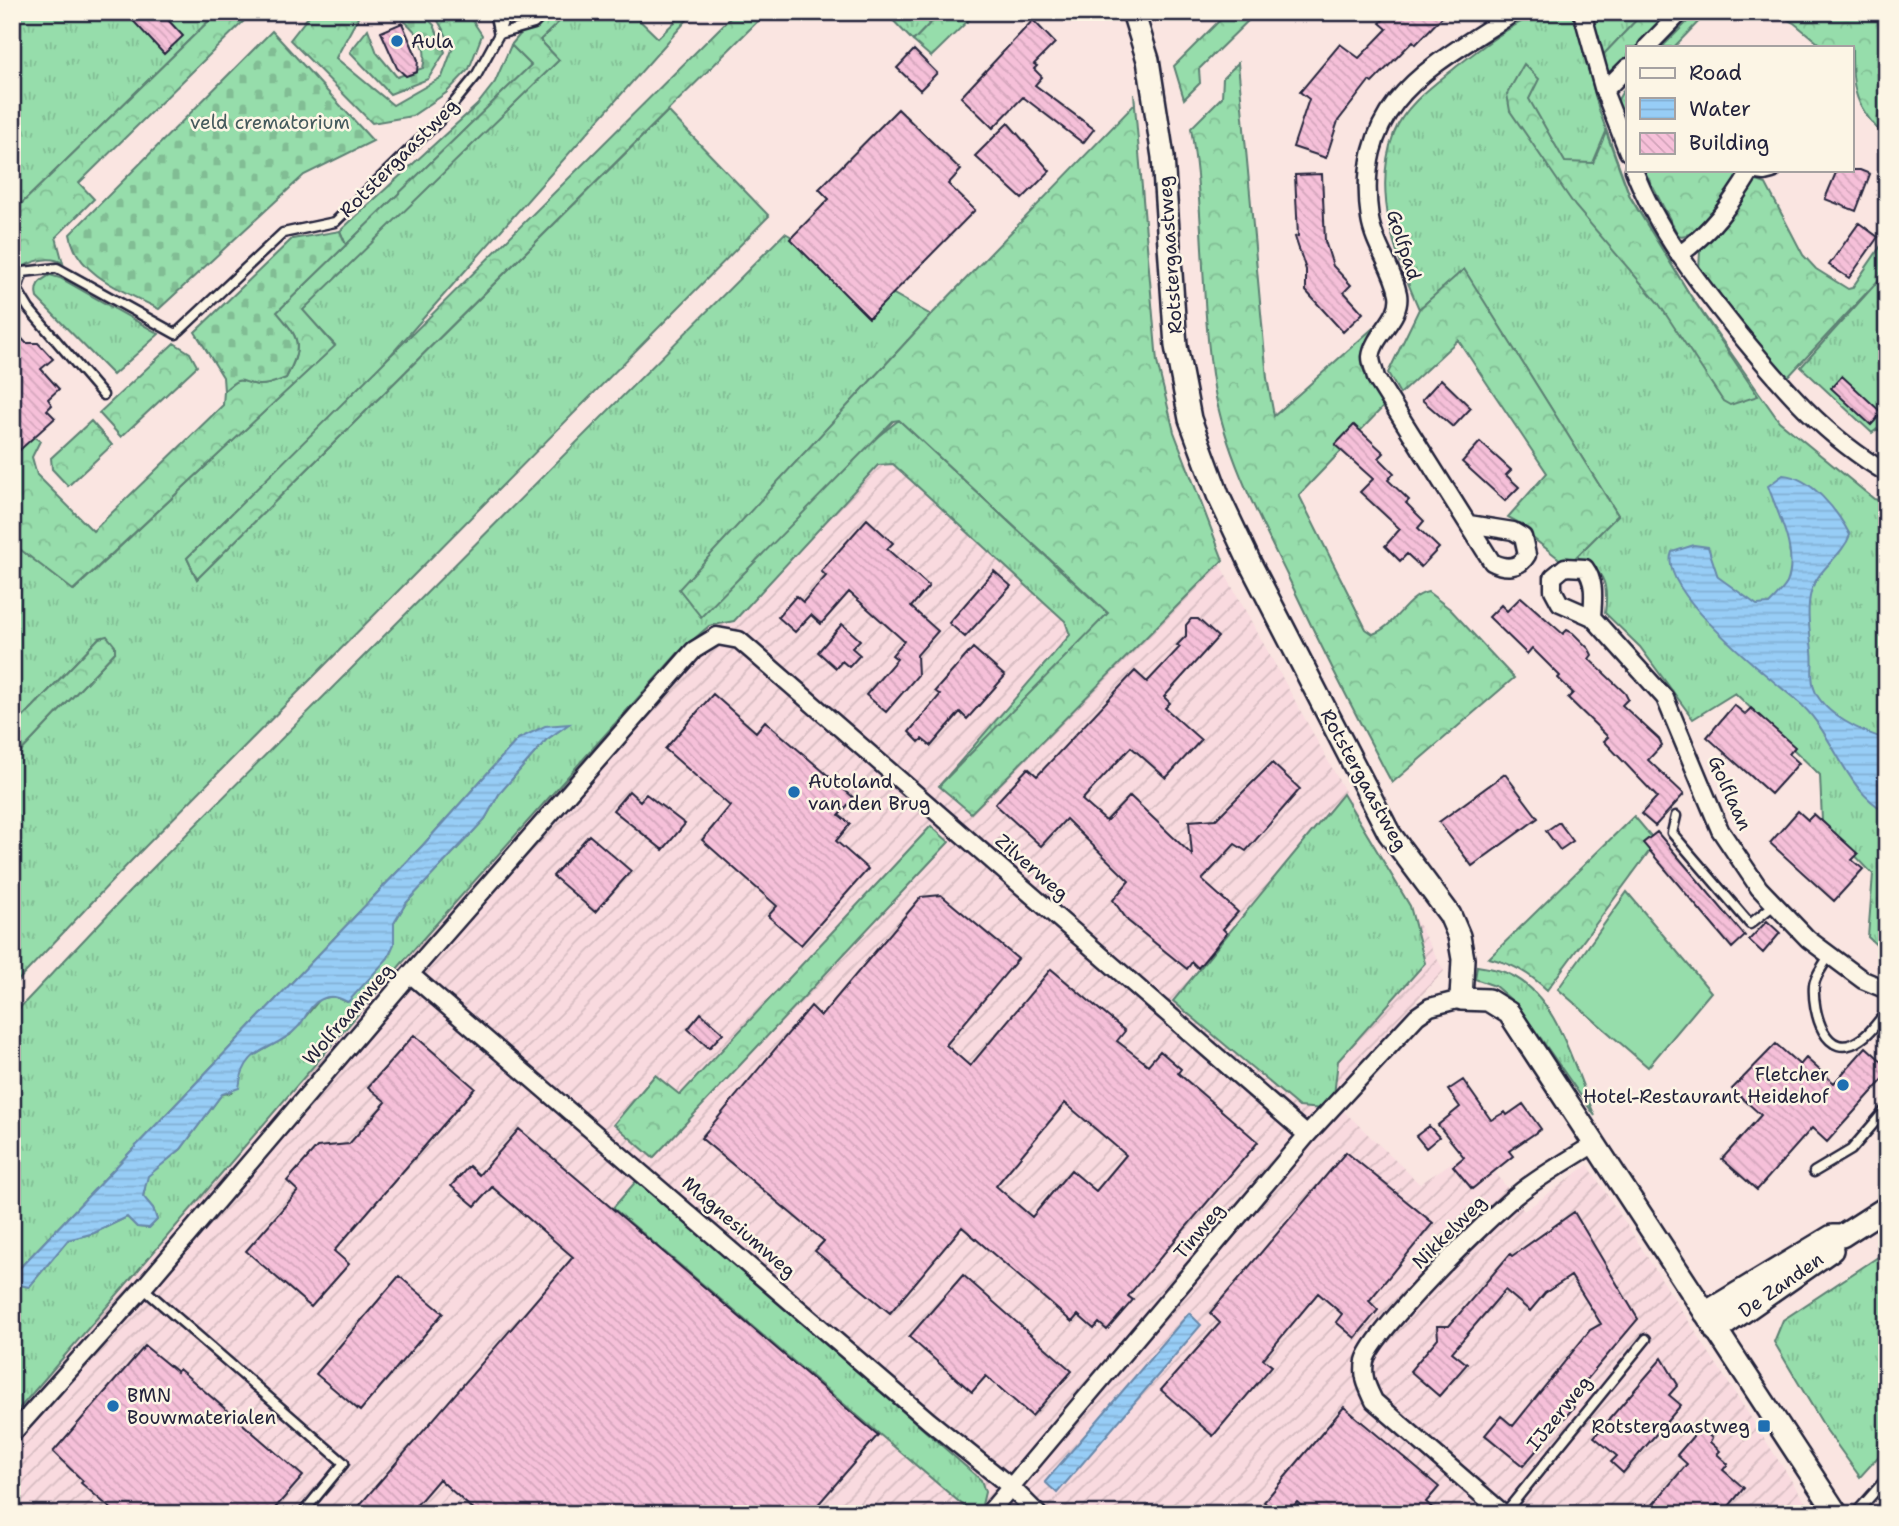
<svg xmlns="http://www.w3.org/2000/svg" width="1899" height="1526" viewBox="0 0 1899 1526" font-family="'Shantell Sans',sans-serif">
<style>
.industrial{fill:url(#industrial-furrows)}
.grass{fill:url(#grass-tufts);stroke:#5c8073;stroke-width:2}
.forest{fill:url(#forest-crowns);stroke:#5c8073;stroke-width:2}
.cemetery{fill:url(#cemetery-stones);stroke:#5c8073;stroke-width:2}
.pitch{fill:#96ddab;stroke:#5c8073;stroke-width:2}
.water{fill:url(#water-rules);stroke:#6889ab;stroke-width:2}
.building{fill:url(#building-back-hatch);stroke:#22223b;stroke-width:2;fill-rule:evenodd}
.lines{fill:none;stroke-linecap:round;stroke-linejoin:round}
.lane-casing{stroke:#22223b;stroke-width:13}
.street-casing{stroke:#22223b;stroke-width:21}
.secondary-casing{stroke:#22223b;stroke-width:26}
.lane{stroke:#fcf5e5;stroke-width:8}
.street{stroke:#fcf5e5;stroke-width:16}
.secondary{stroke:#fcf5e5;stroke-width:21}
.poi-dot{fill:#1f6fb2;stroke:#fcf5e5;stroke-width:2.5}
.labels{text-anchor:middle;dominant-baseline:central;stroke-width:5;stroke-linejoin:round;paint-order:stroke}
.poi-label{font-size:19px;fill:#22223b;stroke:#fcf5e5;text-anchor:start}
.park-label{font-size:19px;fill:#455a5d;stroke:#fcf5e5}
.street-label{font-size:19px;fill:#22223b;stroke:#fcf5e5}
</style>
<defs>
<pattern id="industrial-furrows" width="10" height="10" patternUnits="userSpaceOnUse" patternTransform="scale(1.75)"><rect width="10" height="10" fill="#f9dadf"/><path d="M-1 1l2-2M0 10L10 0M9 11l2-2" fill="none" stroke="#d5bbc0"/></pattern>
<pattern id="grass-tufts" width="24" height="20" patternUnits="userSpaceOnUse" patternTransform="scale(1.75)"><rect width="24" height="20" fill="#96ddab"/><path d="M3 7l-1-3M5 7V3M7 7l1-3M15 17l-1-3M17 17v-4M19 17l1-3" fill="none" stroke="#81bd94"/></pattern>
<pattern id="forest-crowns" width="20" height="18" patternUnits="userSpaceOnUse" patternTransform="scale(1.75)"><rect width="20" height="18" fill="#96ddab"/><path d="M2 6a3 3 0 1 1 6 0M12 15a3 3 0 1 1 6 0" fill="none" stroke="#81bd94"/></pattern>
<pattern id="cemetery-stones" width="16" height="16" patternUnits="userSpaceOnUse" patternTransform="scale(1.75)"><rect width="16" height="16" fill="#96ddab"/><path d="M2 7V4a2 2 0 0 1 4 0v3zM10 15v-3a2 2 0 0 1 4 0v3z" fill="#81bd94"/></pattern>
<pattern id="water-rules" width="6" height="5" patternUnits="userSpaceOnUse" patternTransform="scale(1.75)"><rect width="6" height="5" fill="#97cdf6"/><path d="M0 2.5h6" fill="none" stroke="#82b0d4"/></pattern>
<pattern id="building-back-hatch" width="6" height="6" patternUnits="userSpaceOnUse" patternTransform="scale(1.75)"><rect width="6" height="6" fill="#f6c0d9"/><path d="M-1 5l2 2M0 0l6 6M5-1l2 2" fill="none" stroke="#d3a5bb"/></pattern>
</defs>
<rect width="100%" height="100%" fill="#fae5e1"/>
<filter id="ink" filterUnits="userSpaceOnUse"><feTurbulence type="fractalNoise" baseFrequency=".0143" numOctaves="2"/><feDisplacementMap in="SourceGraphic" scale="14" xChannelSelector="R" yChannelSelector="G"/><feConvolveMatrix kernelMatrix="1 2 1 2 8 2 1 2 1" color-interpolation-filters="sRGB"/></filter>
<g filter="url(#ink)">
<path class="industrial" d="M879 460 1218 561 1444 971 1328 1096 1420 1184 1476 1146 1524 1211 1588 1165 1813 1514H12V1397L684 639 738 610Z"/>
<path class="grass" d="M12 12H218L12 213Z
M569 12H631L658 38 685 12H694L381 366 187 558 197 579 668 111 769 216 130 862 12 987V761L115 652 99 638 12 729V543L74 590 335 345 302 310 559 60 540 40Z
M885 12H941L913 41Z
M1542 12H1573L1599 110 1630 196 1690 295 1779 421 1874 499 1887 502V955L1868 937 1873 874 1822 821 1820 775 1735 693 1693 719 1640 647 1605 613C1609 583 1604 567 1573 560L1618 515 1464 270 1419 309C1395 255 1372 192 1394 133 1405 105 1434 85 1456 67 1483 46 1510 25 1542 12Z
M1591 12H1644L1603 55Z
M511 45 531 65 346 245 340 231 477 105 495 82Z
M785 233 931 315 680 589 899 420 1108 614 939 786 1070 635 1065 621 893 464 878 465 734 621 709 626 678 653 421 941 12 1417V1279L16 1284 29 1287 68 1240 94 1233 127 1217 137 1227 149 1228 157 1220 153 1208 143 1197 147 1176 181 1149 222 1094 231 1093 248 1059 290 1035 320 999 334 996 347 1002 394 944V923L406 903 485 819 499 794 546 740 567 725 545 727 518 739 423 845 12 1276V1016L130 891Z
M1887 271V437L1877 429 1872 433 1801 367Z
M50 275 60 278 159 334 113 375 37 298C34 285 39 281 50 275Z
M1343 794 1410 906 1425 963 1338 1061 1334 1095 1323 1109 1299 1107 1173 1001Z
M1477 966C1487 968 1499 969 1509 974 1558 995 1574 1070 1595 1116L1518 1006 1495 986 1475 979Z
M638 1179 981 1480 985 1492 981 1509 964 1506 613 1208Z
M1887 1251V1447L1860 1477 1827 1431 1774 1342 1783 1320Z"/>
<path class="forest" d="M218 12H253L79 183 94 199 56 237 63 263C48 254 24 263 12 275V213Z
M312 12H361L336 58 393 105 442 77 453 47 433 12H467L482 35 469 69 446 93 412 116 372 123 290 40Z
M539 12H569L540 40 559 60 303 310 335 346 73 590 12 543V445L34 437 40 441 32 457 37 475 93 531 223 405 224 391C242 374 238 382 258 385 268 386 277 381 286 378 303 346 301 338 276 313L531 65 511 45Z
M736 12H767L197 579 187 558Z
M941 12H977L931 57 913 41Z
M1228 12H1257L1199 69 1200 83 1184 99 1174 66Z
M1644 12H1670L1637 47H1628V57L1609 77 1603 55Z
M1697 12H1708L1674 47H1662Z
M1774 12H1887V139C1855 107 1852 92 1852 47H1823L1794 23Z
M1238 63 1267 378 1274 416 1390 313 1362 367 1384 406 1299 495 1366 629 1373 634C1396 626 1405 597 1428 592L1450 609 1514 678 1392 783C1355 714 1320 645 1287 575 1258 516 1225 452 1214 387 1200 301 1205 214 1191 128L1222 97 1223 78Z
M1524 64 1539 79 1529 99 1565 162 1593 163 1606 132 1630 197 1690 295 1758 396 1730 405 1723 401 1659 304 1575 206 1510 111 1507 94Z
M1628 82V134L1616 103Z
M1134 94 1135 106 1157 362 1174 432 1223 560 971 813 939 786 1108 613 899 420 893 421 701 617 679 589 931 315 1135 104Z
M1644 170H1739C1740 188 1697 242 1678 235Z
M1757 181 1766 184 1803 255 1816 269 1848 289 1852 288 1887 237V271L1787 378 1699 270 1700 251 1750 185Z
M1464 269 1618 515 1573 560 1562 561 1529 535 1523 525 1508 517 1547 473 1458 340 1400 394 1388 373 1419 309Z
M174 343 190 353 197 366 121 437 99 413Z
M91 421 112 445 68 486 52 469 51 458Z
M107 636 115 646V652L12 761V729L99 638Z
M1634 816 1656 842 1547 990C1529 973 1513 964 1489 958Z
M931 826 949 842 653 1158 614 1124 655 1075 680 1095Z"/>
<path class="cemetery" d="M394 12H421L434 25 445 52 428 79 390 94 350 52 368 29 377 53 397 77 423 68C430 41 413 28 394 12Z
M272 31 373 141 304 175 159 309C126 292 76 275 70 234Z
M340 231 346 245 277 312C300 339 303 345 286 378 277 381 268 386 258 385 238 382 242 374 224 391L223 377 195 332 292 239Z"/>
<path class="pitch" d="M1627 892 1711 992 1648 1067 1558 989Z"/>
<path class="water" d="M1887 356V394L1880 384 1882 360Z
M1783 475C1811 477 1837 510 1850 535 1842 557 1817 569 1811 592 1806 611 1810 632 1812 651 1814 663 1810 676 1814 688 1822 714 1863 733 1887 739V812C1843 790 1834 730 1796 700 1770 678 1656 590 1672 552L1694 545 1708 547 1718 577 1757 605 1769 604C1775 598 1783 590 1787 583 1799 552 1778 515 1768 486Z
M569 724 546 740 499 794 485 819 406 903 394 923V944L388 958 348 1002C339 998 332 994 322 999 309 1004 306 1019 297 1028 274 1053 244 1044 239 1088L222 1094 181 1149 148 1176 143 1196 153 1208 157 1220 149 1228 137 1227 127 1217 94 1233 68 1240 29 1287 16 1284 12 1276 423 845 518 739 545 726Z
M1189 1313 1201 1325 1057 1493 1045 1482Z"/>
<path class="building" d="M125 12H179L169 21 183 36 164 54Z
M1391 12H1447L1416 44 1413 41 1372 83 1369 81 1338 121 1326 158 1293 147 1309 99 1300 92 1340 44 1359 58 1387 29 1380 23Z
M1033 20 1055 43 1034 64 1037 66 1034 69 1042 77 1035 85 1094 129 1083 143 1023 97 993 128 961 97Z
M402 23 418 60 417 72 406 76 397 68 381 32Z
M914 50 937 73 920 90 897 68Z
M898 109 961 170 948 184 975 210 869 318 790 239 829 199 819 189Z
M1008 123 1050 171 1022 199 975 156Z
M1837 170H1860L1870 174 1856 211 1825 199Z
M1322 174 1325 241 1333 266 1351 285 1344 292 1363 313 1343 332 1306 291V270L1295 237 1298 236 1295 175Z
M1859 223 1878 237 1849 278 1829 265Z
M12 328 26 343H38L53 359 41 369 59 389 48 399 52 405 47 410 55 418 12 457Z
M1842 376 1882 413 1871 425 1831 388Z
M1441 379 1471 408 1453 427 1422 400Z
M1354 425 1384 453 1379 458 1394 473 1388 480 1409 500 1406 503 1424 521 1418 528 1439 548 1421 567 1407 554 1400 561 1385 546 1400 529 1360 492 1373 479 1335 445Z
M1480 442 1511 470 1506 475 1519 487 1505 501 1462 462Z
M867 519 893 543 887 549 929 586 911 607 938 631 917 655 918 675 886 712 866 695 897 659 892 655 904 641 849 592 821 624 811 615 795 632 778 617 796 596 803 602 826 576 821 571Z
M994 571 1011 586 965 637 949 623Z
M1521 597 1563 634 1567 630 1573 633 1589 649 1592 655 1589 659 1625 693 1628 699 1622 705 1659 739 1662 745 1648 760 1684 794 1655 826 1641 814 1657 797 1604 741 1608 737 1568 698 1573 693 1558 678 1560 676 1532 648 1527 654 1489 617 1501 605 1507 611Z
M1191 619H1198L1218 637 1164 697 1170 703 1165 708 1201 740 1166 778 1131 747 1082 800 1106 821 1130 796 1192 855 1189 821 1216 819 1272 763 1300 789 1246 851 1235 844 1202 880 1238 912 1223 929 1227 933 1198 968 1192 962 1187 969 1128 921 1113 900 1129 881 1066 819 1041 846 995 804 1028 768 1037 776 1135 671 1147 682 1180 647 1177 645 1186 636V625Z
M842 624 860 640 852 648 860 655 849 667 842 661 836 668 818 652Z
M973 648 1005 676 967 719 960 712 931 746 922 739 919 742 909 732 940 695 935 691Z
M713 694 756 732 765 721 854 798 839 815 850 824 836 841 868 869 801 945 768 916 777 906 702 840 730 806 665 749Z
M1734 705 1745 714 1751 708 1795 747 1789 754 1799 763 1771 794 1707 737Z
M1505 774 1538 818 1472 866 1439 822Z
M629 791 640 801 646 794 685 824 663 850 613 810Z
M1798 811 1808 820 1814 814 1858 854 1852 860 1863 869 1834 901 1770 843Z
M1559 822 1573 841 1560 850 1546 831Z
M1657 832 1745 936 1732 948 1643 843Z
M589 835 631 871 595 912 553 876Z
M941 895 1018 959 946 1045 970 1066 1051 969 1125 1031 1117 1041 1148 1065 1160 1051 1181 1069 1178 1073 1258 1142 1128 1296 1133 1300 1107 1330 1099 1323 1094 1329 1078 1315 1072 1322 962 1227 890 1313 815 1251 824 1241 701 1138 811 1006 821 1016 921 897ZM1065 1103 1126 1155 1096 1191 1071 1170 1032 1217 996 1186Z
M1767 921 1780 933 1763 953 1749 940Z
M701 1013 723 1033 709 1048 688 1029Z
M414 1035 475 1088 334 1251 349 1264 311 1307 246 1251 298 1191 287 1181 317 1147 349 1144 386 1102 368 1087Z
M1776 1044 1800 1065 1806 1058 1834 1083 1866 1047 1887 1066V1075L1827 1142 1812 1128 1757 1190 1722 1159 1761 1115 1732 1089Z
M1463 1080 1491 1120 1505 1112 1507 1115 1523 1104 1541 1129 1509 1151 1513 1156 1472 1189 1453 1166 1464 1157 1438 1125 1460 1107 1448 1090Z
M1429 1126 1439 1137 1426 1148 1416 1136Z
M519 1129 878 1435 810 1514H478L439 1479 409 1514H352L573 1257 492 1187 475 1206 451 1186 469 1166 479 1175Z
M1346 1152 1433 1223 1369 1301 1378 1310 1355 1338 1336 1322 1342 1314 1318 1293 1263 1359 1272 1366 1213 1436 1161 1390 1220 1323 1210 1313Z
M1574 1212 1638 1319 1568 1402 1574 1407 1523 1466 1485 1435 1501 1416 1513 1426 1590 1330 1601 1324 1571 1276 1545 1293 1530 1311 1505 1290 1452 1352 1467 1364 1439 1396 1410 1371 1438 1338 1437 1326H1449L1510 1254 1512 1256Z
M963 1275 1072 1371 1032 1416 986 1376 972 1392 909 1337Z
M399 1276 443 1313 360 1411 316 1374Z
M145 1346 177 1372 179 1369 303 1476 270 1514H117L81 1483 83 1481 53 1452Z
M1662 1358 1678 1385 1669 1395 1681 1405 1623 1473 1611 1462 1617 1456 1594 1437Z
M1344 1407 1439 1487 1426 1502 1439 1514H1311L1297 1502 1287 1514H1278L1264 1502Z
M1700 1428 1712 1438 1710 1442 1720 1451 1717 1454 1728 1464 1723 1470 1744 1488 1725 1511 1717 1504 1708 1514H1645L1687 1464 1677 1455Z"/>
<g class="lines">
<defs>
<path id="lane" d="M494 12 498 31
M499 34 534 24 546 12
M179 331 283 233 335 222 439 121 476 76 499 34 506 12
M103 395 29 309 17 289 23 272 57 268 176 334
M1676 816 1672 833 1750 924 1774 905
M1829 955C1825 964 1815 975 1814 985 1812 1010 1825 1065 1861 1039 1871 1033 1879 1020 1887 1011
M1814 1172 1851 1150 1887 1108
M143 1288 344 1463 302 1514
M1504 1514 1646 1339
M1855 1514 1887 1478"/>
<path id="street" d="M1582 12 1604 91 1628 152
M1647 47 1681 12
M1604 91 1628 67
M1634 170C1657 230 1697 281 1737 331 1782 386 1825 437 1887 473
M1750 170 1764 172 1772 170
M1679 255C1711 232 1731 204 1751 171
M1469 524 1513 531 1523 537 1527 555C1519 569 1505 569 1492 562L1376 378C1375 372 1371 363 1371 357 1374 333 1402 319 1398 294 1393 268 1374 245 1370 219 1353 101 1431 67 1515 12
M1592 617C1593 599 1596 583 1585 568L1565 567 1553 577V590L1560 603 1592 617 1665 698 1720 830 1759 888 1808 939 1863 980 1887 990
M410 974 929 1421 1011 1487 1038 1514
M12 1434 143 1288 410 974 694 650 717 636 739 640 753 652 1307 1135
M988 1514 1307 1135 1417 1016 1430 1007 1461 999
M1504 1514 1374 1401C1367 1386 1362 1377 1365 1361 1372 1332 1490 1216 1518 1194 1541 1175 1569 1160 1594 1144"/>
<path id="secondary" d="M1133 12 1148 60 1163 157 1176 346 1190 419 1218 495 1251 565 1389 833 1450 915 1459 936 1463 959 1461 999 1488 1000 1509 1013 1837 1514
M1705 1313 1832 1236H1842L1887 1207
M1716 1331 1832 1250"/>
</defs>
<use href="#lane" class="lane-casing"/>
<use href="#street" class="street-casing"/>
<use href="#secondary" class="secondary-casing"/>
<use href="#lane" class="lane"/>
<use href="#street" class="street"/>
<use href="#secondary" class="secondary"/>
</g>
</g>
<g class="poi-dot">
<circle cx="397" cy="41" r="7"/>
<circle cx="794" cy="792" r="7"/>
<circle cx="1843" cy="1085" r="7"/>
<circle cx="113" cy="1406" r="7"/>
<rect x="1757" y="1419" width="14" height="14" rx="3.5"/>
</g>
<g class="labels">
<g class="poi-label">
<text x="411" y="41">Aula</text>
<text x="808" y="781">Autoland<tspan x="808" dy="22">van den Brug</tspan></text>
<text x="1829" y="1074" text-anchor="end">Fletcher<tspan x="1829" dy="22">Hotel-Restaurant Heidehof</tspan></text>
<text x="127" y="1395">BMN<tspan x="127" dy="22">Bouwmaterialen</tspan></text>
<text x="1750" y="1426" text-anchor="end">Rotstergaastweg</text>
</g>
<g class="park-label">
<text x="270" y="122">veld crematorium</text>
</g>
<g class="street-label">
<text transform="translate(399 158) rotate(-45)">Rotstergaastweg</text>
<text transform="translate(1404 245) rotate(72)">Golfpad</text>
<text transform="translate(1170 255) rotate(-94)">Rotstergaastweg</text>
<text transform="translate(1364 780) rotate(61)">Rotstergaastweg</text>
<text transform="translate(1730 793) rotate(66)">Golflaan</text>
<text transform="translate(1032 867) rotate(41)">Zilverweg</text>
<text transform="translate(348 1014) rotate(-49)">Wolfraamweg</text>
<text transform="translate(739 1227) rotate(41)">Magnesiumweg</text>
<text transform="translate(1199 1231) rotate(-50)">Tinweg</text>
<text transform="translate(1449 1232) rotate(-45)">Nikkelweg</text>
<text transform="translate(1781 1285) rotate(-35)">De Zanden</text>
<text transform="translate(1559 1413) rotate(-51)">IJzerweg</text>
</g>
</g>
<rect width="1899" height="1526" fill="none" stroke="#fcf5e5" stroke-width="42"/>
<rect x="21" y="21" width="1857" height="1484" fill="none" stroke="#22223b" stroke-width="2.5" filter="url(#ink)"/>
<rect x="1626" y="46" width="228" height="126" fill="#fcf5e5" stroke="#a5a1a1" stroke-width="2"/>
<rect x="1640" y="68" width="35" height="10" fill="#fcf5e5" stroke="#a5a1a1" stroke-width="2"/>
<text x="1689" y="80" font-size="21" fill="#22223b">Road</text>
<rect x="1640" y="98" width="35" height="21" fill="url(#water-rules)" stroke="#a5a1a1" stroke-width="2"/>
<text x="1689" y="116" font-size="21" fill="#22223b">Water</text>
<rect x="1640" y="133" width="35" height="21" fill="url(#building-back-hatch)" stroke="#a5a1a1" stroke-width="2"/>
<text x="1689" y="150" font-size="21" fill="#22223b">Building</text>
</svg>
